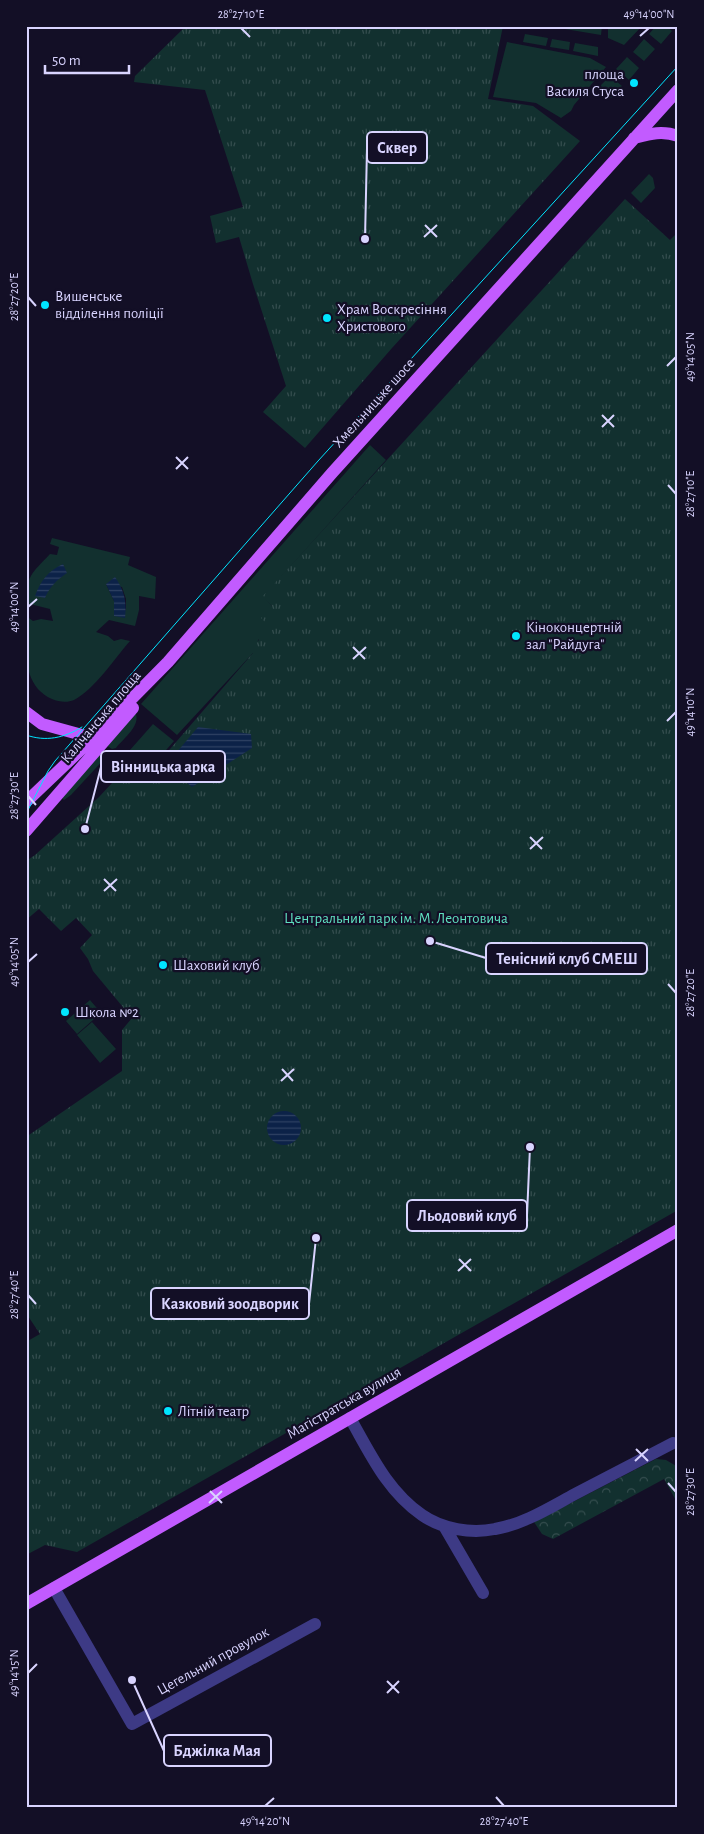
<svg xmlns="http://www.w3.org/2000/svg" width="704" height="1834" viewBox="0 0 704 1834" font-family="'Alegreya Sans',sans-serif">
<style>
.grass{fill:#12302f;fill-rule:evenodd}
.forest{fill:url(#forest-crowns)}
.park{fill:url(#park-tufts)}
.water{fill:url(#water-rules)}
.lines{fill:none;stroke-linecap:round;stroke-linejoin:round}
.minor{stroke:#3d3a85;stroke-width:12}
.major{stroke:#c25bff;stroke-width:12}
.tram{stroke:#00e5ff;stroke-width:1}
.ticks{fill:none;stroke:#d9d4ff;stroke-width:2}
.poi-dot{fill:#00e5ff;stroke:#130f26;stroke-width:2}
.labels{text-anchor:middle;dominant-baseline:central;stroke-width:4.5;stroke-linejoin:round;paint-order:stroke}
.poi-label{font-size:15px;fill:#d9d4ff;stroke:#130f26;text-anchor:start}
.street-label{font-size:15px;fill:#d9d4ff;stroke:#130f26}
.park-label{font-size:15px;fill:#5fe0c0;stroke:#130f26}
.leader{fill:none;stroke:#d9d4ff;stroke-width:2}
.callout-dot{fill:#d9d4ff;stroke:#130f26;stroke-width:2}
.callout{fill:#130f26;stroke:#d9d4ff;stroke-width:2}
.callout-label{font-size:16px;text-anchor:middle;font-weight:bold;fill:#d9d4ff}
.neatline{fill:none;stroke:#d9d4ff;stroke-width:2}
.ticks-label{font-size:12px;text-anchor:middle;fill:#d9d4ff}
</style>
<defs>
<pattern id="forest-crowns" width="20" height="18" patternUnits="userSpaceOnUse" patternTransform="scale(1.25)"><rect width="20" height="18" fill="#12302f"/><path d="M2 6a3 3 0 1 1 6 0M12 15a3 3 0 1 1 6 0" fill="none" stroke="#344d4e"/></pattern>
<pattern id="park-tufts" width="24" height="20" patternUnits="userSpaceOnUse" patternTransform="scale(1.25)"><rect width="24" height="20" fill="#12302f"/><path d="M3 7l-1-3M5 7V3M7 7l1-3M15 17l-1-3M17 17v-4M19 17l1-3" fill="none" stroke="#344d4e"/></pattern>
<pattern id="water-rules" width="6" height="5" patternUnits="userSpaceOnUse" patternTransform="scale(1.25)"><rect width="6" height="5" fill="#0c2248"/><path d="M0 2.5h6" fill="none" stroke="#2f4163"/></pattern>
</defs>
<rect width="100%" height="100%" fill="#130f26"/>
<path class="grass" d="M547 26H602L601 35Z
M608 26H642L624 45 608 38Z
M656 26H666L672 31 661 44 649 34Z
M525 34 548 38 546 46 523 42Z
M552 39 570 42 569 50 550 47Z
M644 39 655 49 644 61 633 52Z
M507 42 590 58 606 67 574 105 571 111 561 118 536 103 493 97Z
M575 43 598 47V56L573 51Z
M627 57 639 68 629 80 616 69Z
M610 76 622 86 611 98 599 87Z
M649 174 653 178 655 188 641 203 631 193Z
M370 445 386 460 263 597 272 606 253 653 177 735 141 704Z
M52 538 130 557 128 565 156 577 155 599 139 596V610L135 626 109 620 96 632 108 636 114 641 121 639 130 641C114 659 95 689 74 700 67 703 59 702 52 699 20 685 26 644 26 616L33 621 41 619 53 621 50 609 26 603C26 576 32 573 50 554L57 555 59 547 50 544ZM106 584 122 587 126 599V610L114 616V601Z
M135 712C142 725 124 738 116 748L112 749 106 745Z
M153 724 174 741 153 765 124 761 122 759Z
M101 752 107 756 71 795 64 800 61 797Z
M90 1000 101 1013 77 1034 66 1021Z
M92 1022 116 1049 100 1063 77 1035Z"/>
<path class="forest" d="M656 1459 666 1460 678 1467V1504L664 1479 553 1539 542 1534 534 1522Z"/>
<path class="park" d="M186 26H503L488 99 533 106 580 141 392 348 305 448 263 412 286 386 253 284 239 237 216 243 210 216 243 207 205 90 134 82 135 76Z
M625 199 670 240 678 232V1210L77 1552 45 1545 26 1555V1342L40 1334 26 1313V1137L122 1071V1030L132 1018 93 971 88 959 80 948 92 935 76 918 61 931 39 909 26 920V861L35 855 99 797 125 769 151 771 253 653 249 649 259 640 254 634 265 622 261 618 272 606 262 597Z"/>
<path class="water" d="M63 564 67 573C57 580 50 586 45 598L35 596C41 580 48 571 63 564Z
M115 577C124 590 127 601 125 618L114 616V601L106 584Z
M198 727 251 734 252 748 192 787 166 765Z
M267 1128a17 17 0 1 1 34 0a17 17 0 1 1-34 0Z"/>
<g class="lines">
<path class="minor" d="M350 1418C370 1453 387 1491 422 1515 442 1529 471 1534 495 1529 524 1524 549 1508 575 1494 608 1477 640 1460 673 1443
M444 1526 483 1593
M54 1588 132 1724 315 1624"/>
<path class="major" d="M634 138C649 134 662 130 678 136
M26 712 42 724 93 738
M26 802 93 738 168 662 332 473 678 90
M26 831 133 708
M26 1604 678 1230"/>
<path class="tram" d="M26 735C46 742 64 738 82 727
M26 814 48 771 55 761 318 461 678 66"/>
</g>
<path class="ticks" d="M241 28 250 37M640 36 649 28M425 225 437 237M424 237 437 225M28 297 36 306M667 366 676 357M602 415 614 427M602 427 614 415M176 457 188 469M176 469 188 457M668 485 676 494M28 607 37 599M353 647 365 659M353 659 366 647M667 721 676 712M28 796 36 805M530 837 542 849M530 849 543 837M104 879 116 891M104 891 117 879M28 962 37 954M668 984 676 993M282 1069 293 1081M281 1081 294 1069M459 1259 471 1271M458 1271 471 1259M28 1295 36 1304M636 1449 648 1461M635 1461 648 1449M668 1483 676 1492M210 1491 222 1503M209 1503 222 1491M28 1673 37 1664M387 1681 399 1693M387 1693 399 1681M496 1797 504 1806M265 1806 274 1798"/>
<g class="poi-dot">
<circle cx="634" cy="83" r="5"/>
<circle cx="45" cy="305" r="5"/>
<circle cx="327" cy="318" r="5"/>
<circle cx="516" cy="636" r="5"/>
<circle cx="163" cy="965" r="5"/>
<circle cx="65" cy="1012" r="5"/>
<circle cx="168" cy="1411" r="5"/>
</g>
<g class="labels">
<g class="poi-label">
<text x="624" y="74" text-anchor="end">площа<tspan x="624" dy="17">Василя Стуса</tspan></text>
<text x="55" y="296">Вишенське<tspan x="55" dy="17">відділення поліції</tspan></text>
<text x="337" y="309">Храм Воскресіння<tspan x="337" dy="17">Христового</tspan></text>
<text x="526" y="627">Кіноконцертній<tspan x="526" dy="17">зал "Райдуга"</tspan></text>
<text x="173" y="965">Шаховий клуб</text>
<text x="75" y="1012">Школа №2</text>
<text x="178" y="1411">Літній театр</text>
</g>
<g class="street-label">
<text transform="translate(374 403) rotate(-48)">Хмельницьке шосе</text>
<text transform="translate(101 717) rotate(-50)">Калічанська площа</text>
<text transform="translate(344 1403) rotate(-30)">Магістратська вулиця</text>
<text transform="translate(213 1661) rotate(-29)">Цегельний провулок</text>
</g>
<g class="park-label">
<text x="396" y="918">Центральний парк ім. М. Леонтовича</text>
</g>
</g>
<path class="leader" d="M365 239L367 148M85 829L101 767M430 941L486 958M530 1147L527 1215M316 1238L309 1304M132 1680L164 1751"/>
<g class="callout-dot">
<circle cx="365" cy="239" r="5"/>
<circle cx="85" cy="829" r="5"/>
<circle cx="430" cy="941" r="5"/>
<circle cx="530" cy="1147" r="5"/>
<circle cx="316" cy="1238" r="5"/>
<circle cx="132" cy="1680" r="5"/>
</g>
<g class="callout">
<rect x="367" y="132" width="60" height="31" rx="5"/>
<rect x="101" y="751" width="124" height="31" rx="5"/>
<rect x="486" y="943" width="161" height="31" rx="5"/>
<rect x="407" y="1200" width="120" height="31" rx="5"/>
<rect x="151" y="1288" width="158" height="31" rx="5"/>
<rect x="164" y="1735" width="107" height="31" rx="5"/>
</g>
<g class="callout-label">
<text x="397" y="153">Сквер</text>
<text x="163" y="772">Вінницька арка</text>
<text x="567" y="964">Тенісний клуб СМЕШ</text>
<text x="467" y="1221">Льодовий клуб</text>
<text x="230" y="1309">Казковий зоодворик</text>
<text x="217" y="1756">Бджілка Мая</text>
</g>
<rect width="704" height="1834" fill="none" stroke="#130f26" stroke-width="55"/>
<path d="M45 65v8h84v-8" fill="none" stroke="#d9d4ff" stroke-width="2.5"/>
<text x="52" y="65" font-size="15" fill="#d9d4ff" stroke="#130f26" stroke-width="4" paint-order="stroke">50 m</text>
<rect x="28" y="28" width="648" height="1778" class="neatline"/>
<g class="ticks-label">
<text x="241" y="18">28°27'10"E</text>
<text x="649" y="18">49°14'00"N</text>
<text transform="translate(14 297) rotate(-90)" y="4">28°27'20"E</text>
<text transform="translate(690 357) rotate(-90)" y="4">49°14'05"N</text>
<text transform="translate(690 494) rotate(-90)" y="4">28°27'10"E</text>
<text transform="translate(14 607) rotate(-90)" y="4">49°14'00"N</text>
<text transform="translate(690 712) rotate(-90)" y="4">49°14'10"N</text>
<text transform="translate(14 796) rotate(-90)" y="4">28°27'30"E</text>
<text transform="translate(14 962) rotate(-90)" y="4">49°14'05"N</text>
<text transform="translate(690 993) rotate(-90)" y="4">28°27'20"E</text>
<text transform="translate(14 1295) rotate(-90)" y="4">28°27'40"E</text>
<text transform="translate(690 1492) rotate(-90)" y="4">28°27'30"E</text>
<text transform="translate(14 1673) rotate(-90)" y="4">49°14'15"N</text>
<text x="265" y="1825">49°14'20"N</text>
<text x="504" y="1825">28°27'40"E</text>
</g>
</svg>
